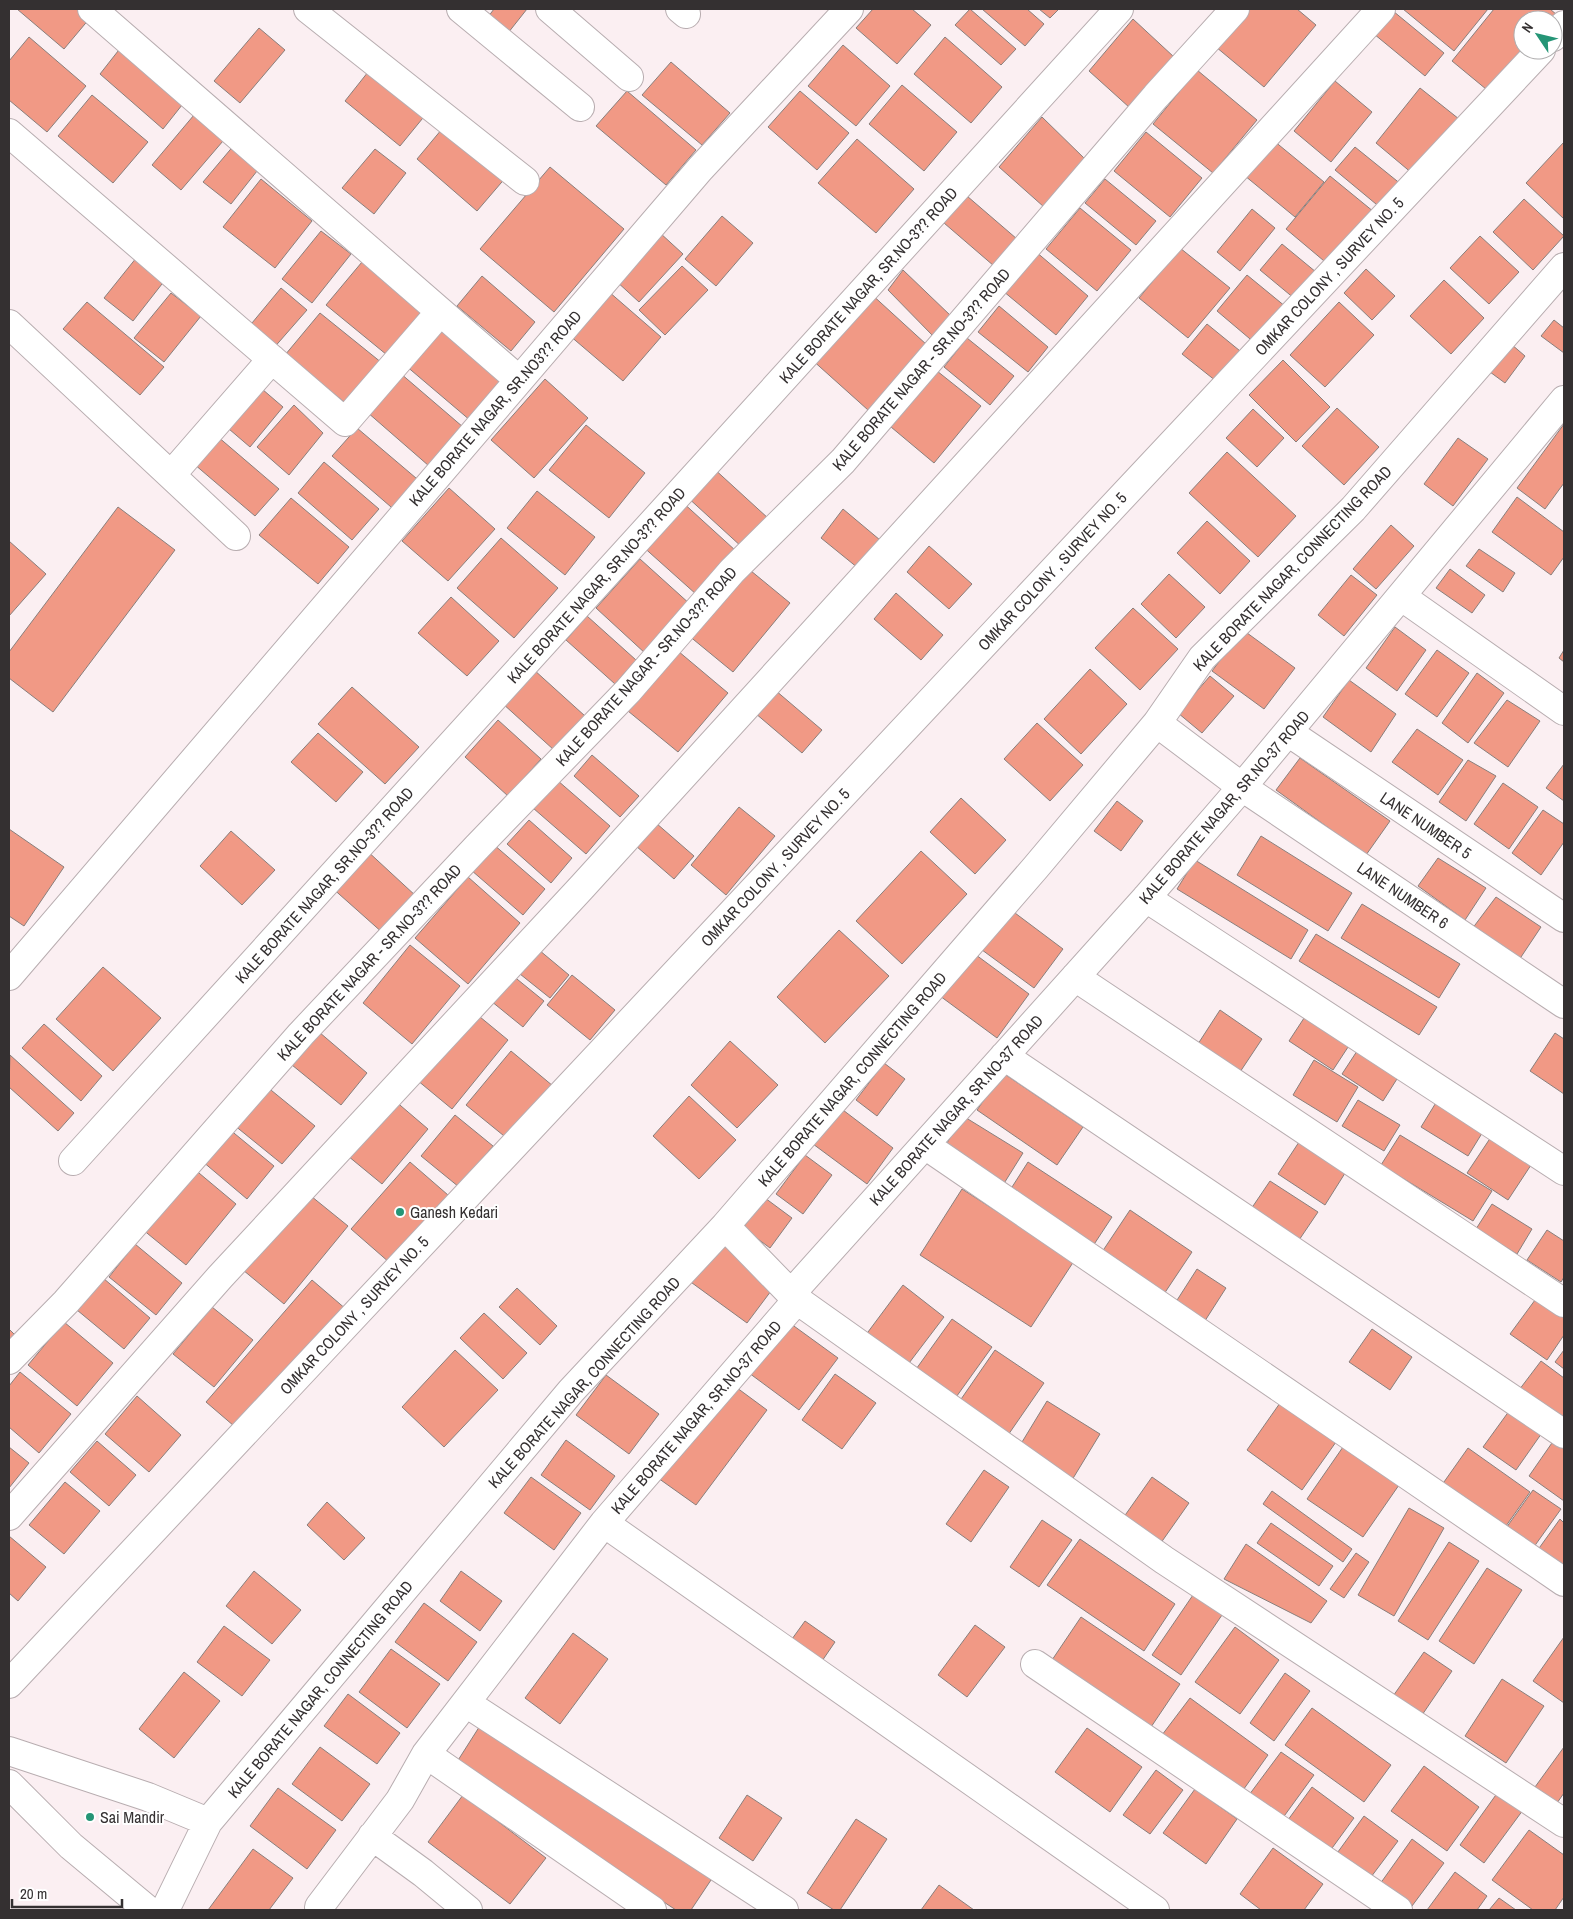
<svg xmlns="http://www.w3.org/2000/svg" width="1573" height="1919" viewBox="0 0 1573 1919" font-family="'Archivo Narrow',sans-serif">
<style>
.building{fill:#f19985;stroke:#897f7c}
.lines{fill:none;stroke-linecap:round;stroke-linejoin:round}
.minor-casing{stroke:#b8adb0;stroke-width:30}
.minor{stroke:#fff;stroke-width:28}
.poi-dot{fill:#259576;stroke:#fff;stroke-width:2}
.labels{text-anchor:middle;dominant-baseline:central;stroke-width:4;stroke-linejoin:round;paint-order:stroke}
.street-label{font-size:16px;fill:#343031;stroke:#fff}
.poi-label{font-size:16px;fill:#343031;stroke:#fff;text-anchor:start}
</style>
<rect width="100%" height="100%" fill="#fbeff2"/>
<path class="building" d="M17 9H80L90 18 64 49Z
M494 9H527L508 33 488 17Z
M873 9H912L931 25 897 64 856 28Z
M970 9 1016 49 1001 65 955 25Z
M982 9H1027L1044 24 1025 46Z
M1039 9H1059L1050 18Z
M1248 9H1297L1316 25 1264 87 1216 47Z
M1403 9H1488L1454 51Z
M1494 9H1550L1557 15 1553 20H1523V50L1492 94 1452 61Z
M1393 11 1444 53 1425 76 1374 34Z
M1133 19 1174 57 1130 108 1089 71Z
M259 28 285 50 240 103 214 81Z
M29 37 86 86 47 132 9 100V61Z
M945 37 1002 87 971 123 914 74Z
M843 45 890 86 856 126 808 86Z
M122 46 186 100 163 129 100 74Z
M671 62 730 113 702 145 642 95Z
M372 67 427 113 400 146 345 101Z
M1197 70 1257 120 1213 173 1153 124Z
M1335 81 1372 112 1331 162 1294 131Z
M902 85 957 132 924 171 869 124Z
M1420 88 1459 119 1413 174 1376 143Z
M627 91 696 150 666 185 596 126Z
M800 91 849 133 817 170 768 127Z
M92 95 148 142 113 183 58 136Z
M194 115 223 141 181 190 152 165Z
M1042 117 1085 159 1044 207 999 167Z
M447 123 507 176 477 211 417 159Z
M1146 132 1202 178 1170 217 1114 171Z
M1268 136 1324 182 1295 217 1239 171Z
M857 139 914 189 876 233 818 183Z
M1564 142V219L1526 183Z
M235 144 261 166 231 204 203 182Z
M1355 147 1402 185 1382 209 1335 170Z
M375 149 406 173 374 214 342 188Z
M550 167 624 229 554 312 480 249Z
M1330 176 1374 212 1330 266 1286 229Z
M261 179 312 221 275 268 223 227Z
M1105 179 1156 221 1136 245 1085 203Z
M967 196 1017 239 994 266 944 223Z
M1524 199 1564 236 1533 270 1493 232Z
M1080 208 1131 250 1097 291 1046 249Z
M1252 209 1275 228 1240 271 1217 252Z
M722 216 753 243 716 286 685 259Z
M321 231 351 254 312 303 282 279Z
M659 232 683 254 639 302 615 280Z
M1480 236 1519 272 1489 304 1450 268Z
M1282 244 1322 277 1301 304 1260 270Z
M1180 248 1230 288 1188 338 1139 298Z
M1035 251 1088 296 1056 335 1003 291Z
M141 252 169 275 133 321 104 298Z
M362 262 421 312 387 355 326 305Z
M682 266 708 290 665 335 639 310Z
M1366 269 1395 296 1372 320 1344 293Z
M903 270 951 316 933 336 888 290Z
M1247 275 1286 307 1256 344 1217 311Z
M482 276 535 322 511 351 457 306Z
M1444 280 1484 318 1451 354 1410 316Z
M281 288 307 310 272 350 247 329Z
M608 291 661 337 623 381 569 335Z
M869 292 927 345 868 410 810 358Z
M171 293 201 316 164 362 134 338Z
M87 302 164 367 140 395 63 329Z
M1339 302 1374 335 1325 387 1290 355Z
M999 306 1048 347 1028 372 978 332Z
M320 313 382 363 348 405 285 355Z
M1554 320 1564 328V353L1541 336Z
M443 321 508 376 471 421 405 365Z
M1207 324 1245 355 1221 385 1182 354Z
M967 338 1014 376 990 405 944 367Z
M1511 344 1525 356 1505 383 1490 372Z
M1283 360 1330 407 1296 442 1249 395Z
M937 371 981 406 934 463 891 427Z
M400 373 463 427 429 466 367 412Z
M545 379 588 418 534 478 491 440Z
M255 383 283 407 250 447 222 423Z
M294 405 323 433 289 475 257 447Z
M1337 408 1379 447 1344 485 1302 446Z
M1253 409 1284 438 1257 467 1226 438Z
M1564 424V483L1545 509 1517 488Z
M586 425 645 473 609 518 549 470Z
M357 428 423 484 398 513 332 456Z
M217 436 279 489 255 516 194 464Z
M1458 438 1488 459 1453 506 1424 484Z
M1227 452 1296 516 1258 557 1189 493Z
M324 462 379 509 352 540 298 493Z
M711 466 769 519 743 548 685 495Z
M449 488 495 529 448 581 402 541Z
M537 491 595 537 565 575 507 528Z
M1517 497 1564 532V557L1551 575 1492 532Z
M291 498 349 547 318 584 259 535Z
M680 500 736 551 697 595 640 544Z
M118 507 175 550 53 712 9 678V652Z
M843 509 880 540 858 568 821 538Z
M1207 521 1250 561 1220 594 1177 553Z
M1391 525 1414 546 1376 589 1353 569Z
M501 538 558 588 514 638 457 588Z
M9 541 46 574 9 616Z
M929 546 972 584 949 609 907 572Z
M1479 549 1515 573 1503 592 1466 566Z
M640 559 691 605 646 654 596 608Z
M745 566 790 603 733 672 688 635Z
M1450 569 1485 595 1472 613 1436 588Z
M1169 574 1205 607 1176 638 1141 604Z
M1351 575 1377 595 1344 636 1318 615Z
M896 593 943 635 921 660 874 619Z
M451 597 499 641 467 676 418 633Z
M1133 608 1178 649 1140 690 1095 648Z
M587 616 636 660 615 684 566 640Z
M1395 627 1426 650 1397 691 1366 668Z
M1243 630 1295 668 1264 709 1212 671Z
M1437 650 1469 673 1437 717 1405 694Z
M1564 650V662L1559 658Z
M678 651 728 693 678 752 628 711Z
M533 669 585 716 554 750 502 703Z
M1090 669 1127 704 1081 754 1044 719Z
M1477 673 1504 693 1468 743 1442 723Z
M1210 676 1234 696 1202 733 1178 713Z
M1349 680 1396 714 1371 752 1323 717Z
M352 687 419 747 385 784 318 724Z
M775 690 822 730 802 753 755 713Z
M1507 700 1540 721 1508 767 1474 743Z
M498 720 541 759 508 796 465 757Z
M1037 723 1083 765 1050 801 1004 759Z
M1417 729 1463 760 1438 795 1392 762Z
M318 733 363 772 336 802 291 762Z
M592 755 639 796 620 817 574 776Z
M1300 758 1390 821 1366 855 1276 790Z
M1468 760 1496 776 1466 821 1439 802Z
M1564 764V801L1546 788Z
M557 780 610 826 586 854 533 808Z
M1503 783 1538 807 1509 849 1474 824Z
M961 798 1006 840 975 874 930 832Z
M1117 801 1143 821 1121 851 1094 831Z
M739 807 775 836 726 895 691 865Z
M1543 810 1564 824V842L1541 875 1512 853Z
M529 820 572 858 551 883 507 844Z
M656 823 694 856 674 879 636 846Z
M9 829 64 867 24 926 9 916Z
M231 831 275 870 242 905 200 866Z
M1261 836 1352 893 1328 931 1237 875Z
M493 844 545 889 523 915 471 870Z
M364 848 417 897 384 934 330 886Z
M921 851 967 894 902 964 856 921Z
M1438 858 1486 888 1465 920 1418 886Z
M1195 860 1308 930 1291 959 1177 889Z
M468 877 520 923 468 984 415 938Z
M1496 897 1541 927 1517 963 1472 929Z
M1362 904 1460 964 1439 998 1341 938Z
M1007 907 1063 949 1034 988 978 947Z
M839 930 889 976 825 1043 777 997Z
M1316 934 1437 1007 1419 1035 1299 961Z
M410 945 460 986 412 1044 363 1003Z
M539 950 569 975 550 998 520 974Z
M972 952 1029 994 997 1038 940 996Z
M103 967 161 1018 113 1071 56 1019Z
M512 975 544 1001 523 1027 491 1001Z
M572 975 615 1010 590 1040 547 1005Z
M1220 1010 1262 1039 1238 1075 1196 1047Z
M474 1012 508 1040 452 1109 417 1080Z
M1308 1012 1352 1041 1333 1070 1289 1041Z
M44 1024 102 1076 81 1101 22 1048Z
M319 1032 367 1073 341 1105 292 1065Z
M1555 1033 1564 1039V1094L1530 1071Z
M730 1041 778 1085 737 1128 691 1085Z
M1361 1045 1402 1071 1383 1101 1342 1074Z
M511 1051 553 1086 509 1140 466 1105Z
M10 1055 74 1113 58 1131 9 1087Z
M1314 1060 1358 1087 1337 1122 1293 1095Z
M884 1063 905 1079 877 1116 856 1100Z
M1003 1073 1083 1127 1057 1165 977 1110Z
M266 1086 315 1126 282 1164 234 1125Z
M689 1096 736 1140 699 1179 653 1136Z
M394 1100 428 1129 382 1184 348 1156Z
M1358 1100 1400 1125 1384 1151 1342 1126Z
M1437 1101 1484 1130 1468 1156 1421 1127Z
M839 1107 893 1148 867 1184 813 1144Z
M455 1115 493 1146 459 1187 421 1156Z
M963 1116 1023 1153 1003 1185 944 1148Z
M229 1129 274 1166 247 1199 202 1161Z
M1493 1134 1533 1162 1508 1200 1467 1173Z
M1400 1135 1492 1191 1473 1221 1381 1165Z
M1301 1139 1347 1170 1325 1205 1278 1174Z
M805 1155 832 1175 803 1214 776 1194Z
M410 1162 448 1195 390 1263 351 1229Z
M1028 1162 1112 1217 1089 1252 1005 1198Z
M193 1168 236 1204 186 1265 142 1229Z
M1270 1181 1318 1212 1297 1243 1249 1212Z
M962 1189 1074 1261 1031 1327 920 1255Z
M306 1192 348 1226 284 1304 243 1270Z
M765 1198 792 1218 770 1248 743 1228Z
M1492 1204 1532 1229 1517 1254 1476 1229Z
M1130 1210 1192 1252 1164 1294 1102 1252Z
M1547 1230 1564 1241V1277L1561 1282 1527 1260Z
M718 1240 777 1283 747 1323 688 1280Z
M135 1244 182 1283 156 1315 109 1277Z
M1197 1269 1226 1288 1201 1327 1172 1308Z
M103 1278 150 1318 124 1349 77 1310Z
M312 1280 347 1310 241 1432 206 1402Z
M903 1285 944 1317 906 1367 865 1336Z
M517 1288 557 1326 540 1345 499 1307Z
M1538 1296 1564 1315V1335L1547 1360 1510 1334Z
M212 1307 253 1340 214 1387 173 1354Z
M484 1313 527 1353 503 1379 460 1338Z
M952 1319 992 1347 954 1400 914 1372Z
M787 1321 838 1358 799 1410 749 1373Z
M64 1322 113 1363 77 1406 28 1365Z
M9 1329 17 1337 9 1347Z
M1372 1329 1412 1357 1390 1390 1349 1362Z
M455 1350 498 1390 444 1447 402 1407Z
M995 1350 1044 1383 1006 1438 957 1405Z
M1564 1350V1369L1555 1362Z
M1541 1361 1564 1378V1421L1516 1394Z
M20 1372 71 1414 39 1453 9 1427V1386Z
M835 1374 876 1403 842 1449 802 1420Z
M606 1375 659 1414 629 1454 576 1415Z
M729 1382 767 1410 696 1505 658 1478Z
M137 1396 181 1435 149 1472 105 1434Z
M1047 1401 1100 1434 1072 1480 1019 1447Z
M1280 1403 1336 1442 1302 1490 1247 1450Z
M1512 1407 1544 1430 1516 1470 1483 1447Z
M566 1440 615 1476 590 1510 541 1475Z
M1554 1440 1564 1448V1501L1529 1476Z
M97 1441 136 1475 109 1506 70 1472Z
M9 1447 29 1463 9 1488Z
M1343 1447 1399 1485 1363 1537 1307 1499Z
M1468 1448 1530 1492 1501 1533 1439 1489Z
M984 1470 1009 1487 971 1542 946 1524Z
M531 1477 581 1513 554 1550 504 1513Z
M1152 1477 1189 1503 1158 1547 1121 1521Z
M65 1482 100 1511 64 1554 29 1525Z
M1533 1490 1561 1509 1531 1551 1504 1531Z
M1272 1491 1352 1549 1343 1562 1263 1504Z
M327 1502 365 1538 344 1560 307 1525Z
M1409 1508 1444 1528 1394 1616 1358 1595Z
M1560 1519 1564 1523V1571L1537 1551Z
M1042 1520 1072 1540 1039 1587 1010 1567Z
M1271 1523 1333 1566 1319 1586 1257 1543Z
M9 1536 46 1567 18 1601 9 1593Z
M1080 1539 1175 1604 1144 1651 1047 1585Z
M1449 1542 1479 1561 1428 1640 1398 1621Z
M1246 1544 1327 1601 1311 1623 1224 1579Z
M1356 1553 1369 1562 1344 1598 1330 1589Z
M1487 1568 1522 1590 1474 1664 1439 1641Z
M254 1571 301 1610 272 1644 226 1606Z
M461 1571 502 1601 480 1631 440 1601Z
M1193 1595 1222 1615 1181 1675 1152 1655Z
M424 1603 477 1642 448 1681 395 1642Z
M1081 1617 1180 1684 1149 1730 1050 1663Z
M805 1621 835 1642 822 1661 792 1639Z
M975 1625 1005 1647 967 1697 938 1675Z
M224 1626 270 1660 242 1696 197 1662Z
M1235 1627 1279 1660 1240 1714 1195 1682Z
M573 1633 608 1659 560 1724 525 1698Z
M1564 1637V1703L1533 1681Z
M391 1649 440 1684 407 1728 359 1692Z
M1424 1652 1452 1671 1420 1718 1391 1699Z
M184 1672 220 1701 174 1758 139 1729Z
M1285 1673 1310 1691 1274 1741 1250 1723Z
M1502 1679 1544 1706 1506 1763 1465 1736Z
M348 1694 400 1733 377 1764 324 1726Z
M1190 1698 1268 1755 1241 1793 1162 1735Z
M1312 1708 1391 1765 1364 1802 1285 1745Z
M483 1721 715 1874 691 1910H676L455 1765Z
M1087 1728 1142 1767 1110 1812 1055 1772Z
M320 1747 370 1784 342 1821 292 1784Z
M1564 1747V1793L1557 1803 1535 1787Z
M1281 1752 1314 1775 1282 1819 1249 1795Z
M1424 1766 1479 1807 1447 1851 1391 1811Z
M1156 1770 1183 1790 1150 1834 1123 1815Z
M1312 1787 1354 1818 1327 1855 1285 1824Z
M278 1788 336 1830 307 1869 250 1826Z
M1195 1789 1237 1819 1206 1864 1163 1833Z
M1498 1792 1523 1810 1484 1863 1460 1845Z
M463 1795 546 1858 510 1904 428 1842Z
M747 1795 782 1818 753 1861 719 1838Z
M1364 1816 1398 1841 1368 1881 1335 1856Z
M856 1819 887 1839 840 1910H834L807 1893Z
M1529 1830 1564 1855V1897L1555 1910H1533L1492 1880Z
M1412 1839 1444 1863 1409 1910 1375 1891Z
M1273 1848 1323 1884 1304 1910H1261L1240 1894Z
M253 1849 293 1878 269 1910H208Z
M1455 1872 1487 1896 1477 1910H1427Z
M939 1885 974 1910H921Z
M1499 1898 1516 1910H1489Z"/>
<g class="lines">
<defs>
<path id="minor" d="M92 9 519 380
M308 9 525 181
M461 9 580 107
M550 9 629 77
M680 9 686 14
M1553 37 1564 25
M9 133 345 422 440 312
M9 324 236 536
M171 475 272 359
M1402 597 1564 711
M1157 723 1242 787 1564 1004
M1288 732 1564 918
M1146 898 1564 1171
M9 976 700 169 849 9
M1075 977 1564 1303
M1004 1056 1564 1434
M925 1145 1564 1582
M73 1161 1119 9
M725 1226 797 1300 1164 1560 1564 1823
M9 1360 66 1302 301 1034 477 847 628 691 732 571 843 461 1156 96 1235 9
M9 1516 220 1277 581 888 1381 9
M604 1523 1155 1910
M1035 1664 1398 1910
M9 1684 1541 50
M466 1703 784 1910
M9 1751 148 1797 208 1822
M426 1754 652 1910
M9 1784 71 1846 148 1910
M372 1836 423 1873 468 1910
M319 1907 400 1800 426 1754 604 1523 797 1300V1287L1146 898 1242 787 1564 400
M165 1910 208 1822 571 1391 725 1226 1036 867 1157 723 1202 658 1353 509 1564 267"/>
</defs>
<use href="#minor" class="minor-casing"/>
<use href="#minor" class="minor"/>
</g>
<g class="poi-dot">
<circle cx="400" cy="1212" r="5"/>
<circle cx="90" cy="1817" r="5"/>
</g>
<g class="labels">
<g class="street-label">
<text transform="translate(1329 276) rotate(-47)">OMKAR COLONY , SURVEY NO. 5</text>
<text transform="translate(868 285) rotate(-48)">KALE BORATE NAGAR, SR.NO-3?? ROAD</text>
<text transform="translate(921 369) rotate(-49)">KALE BORATE NAGAR - SR.NO-3?? ROAD</text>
<text transform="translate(495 408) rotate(-49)">KALE BORATE NAGAR, SR.NO3?? ROAD</text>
<text transform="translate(1292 568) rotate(-46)">KALE BORATE NAGAR, CONNECTING ROAD</text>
<text transform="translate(1052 571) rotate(-47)">OMKAR COLONY , SURVEY NO. 5</text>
<text transform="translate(596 585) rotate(-48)">KALE BORATE NAGAR, SR.NO-3?? ROAD</text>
<text transform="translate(646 666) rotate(-48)">KALE BORATE NAGAR - SR.NO-3?? ROAD</text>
<text transform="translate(1224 807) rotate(-49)">KALE BORATE NAGAR, SR.NO-37 ROAD</text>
<text transform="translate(1426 825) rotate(34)">LANE NUMBER 5</text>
<text transform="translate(775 867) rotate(-47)">OMKAR COLONY , SURVEY NO. 5</text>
<text transform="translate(324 885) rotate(-48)">KALE BORATE NAGAR, SR.NO-3?? ROAD</text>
<text transform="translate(1403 895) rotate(34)">LANE NUMBER 6</text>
<text transform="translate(369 962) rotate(-47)">KALE BORATE NAGAR - SR.NO-3?? ROAD</text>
<text transform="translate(852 1079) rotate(-49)">KALE BORATE NAGAR, CONNECTING ROAD</text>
<text transform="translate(956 1110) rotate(-48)">KALE BORATE NAGAR, SR.NO-37 ROAD</text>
<text transform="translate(354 1315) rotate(-47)">OMKAR COLONY , SURVEY NO. 5</text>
<text transform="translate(584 1382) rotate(-48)">KALE BORATE NAGAR, CONNECTING ROAD</text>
<text transform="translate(696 1417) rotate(-49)">KALE BORATE NAGAR, SR.NO-37 ROAD</text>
<text transform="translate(320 1689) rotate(-50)">KALE BORATE NAGAR, CONNECTING ROAD</text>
</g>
<g class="poi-label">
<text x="410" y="1212">Ganesh Kedari</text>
<text x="100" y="1817">Sai Mandir</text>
</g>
</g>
<rect width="1573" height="1919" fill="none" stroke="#343031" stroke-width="20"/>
<g transform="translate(1538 35) rotate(305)"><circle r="24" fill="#ffffff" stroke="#aeacad"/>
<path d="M0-4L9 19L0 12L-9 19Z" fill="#259576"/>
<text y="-8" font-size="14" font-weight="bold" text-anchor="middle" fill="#343031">N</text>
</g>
<path d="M12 1899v8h110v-8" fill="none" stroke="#343031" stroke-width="2.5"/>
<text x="20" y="1899" font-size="15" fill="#343031" stroke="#ffffff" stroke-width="4" paint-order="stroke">20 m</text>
</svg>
